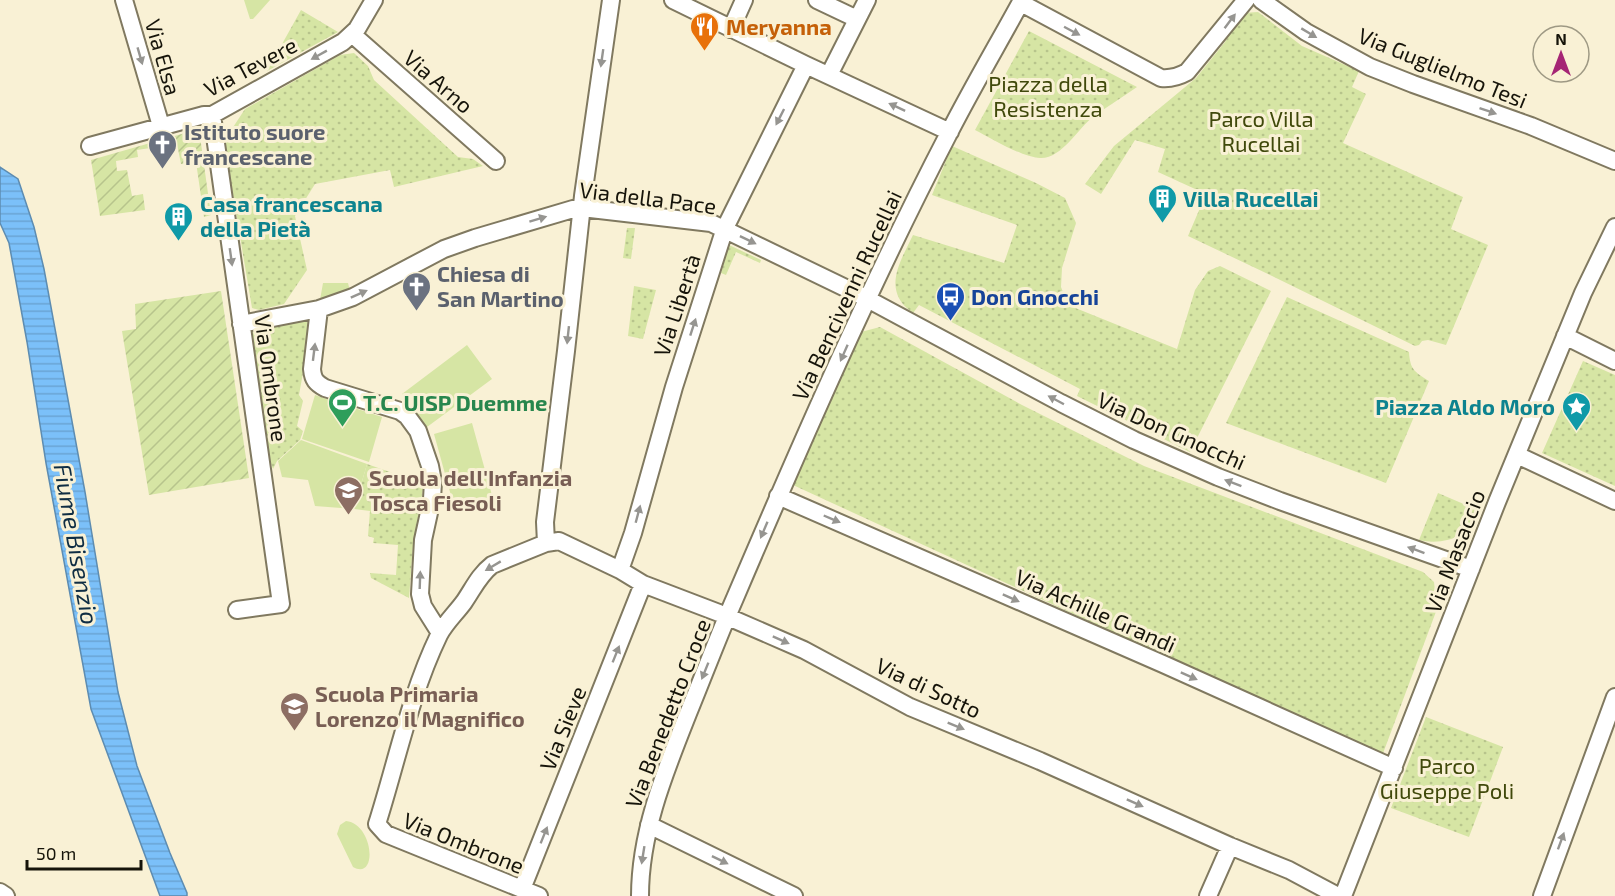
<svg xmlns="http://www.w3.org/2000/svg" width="1615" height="896" viewBox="0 0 1615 896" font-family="'Exo 2',sans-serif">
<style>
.grass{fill:#d6e5a4}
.park{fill:url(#park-dots)}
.garden{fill:url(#garden-furrows)}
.water{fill:url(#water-rules);stroke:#5d8cb1;stroke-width:1.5}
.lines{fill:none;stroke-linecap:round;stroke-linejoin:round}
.minor-casing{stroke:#807960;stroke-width:20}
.minor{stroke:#fff;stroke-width:16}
.oneway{fill:#969591}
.labels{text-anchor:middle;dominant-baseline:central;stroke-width:6;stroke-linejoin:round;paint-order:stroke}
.food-label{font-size:22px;font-weight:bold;fill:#c56008;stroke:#f9f1d5;text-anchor:start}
.street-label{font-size:22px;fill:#16140a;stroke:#f9f1d5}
.park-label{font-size:22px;fill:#40490b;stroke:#f9f1d5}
.worship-label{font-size:22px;font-weight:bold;fill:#5b616d;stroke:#f9f1d5;text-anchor:start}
.culture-label{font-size:22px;font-weight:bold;fill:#0d838f;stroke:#f9f1d5;text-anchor:start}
.transit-label{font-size:22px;font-weight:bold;fill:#164399;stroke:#f9f1d5;text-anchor:start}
.leisure-label{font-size:22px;font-weight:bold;fill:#27864d;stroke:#f9f1d5;text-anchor:start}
.education-label{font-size:22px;font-weight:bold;fill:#785e54;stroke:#f9f1d5;text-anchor:start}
.water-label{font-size:24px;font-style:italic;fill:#0f2d43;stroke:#f9f1d5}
</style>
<defs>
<pattern id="park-dots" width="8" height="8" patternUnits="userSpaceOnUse" patternTransform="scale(1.5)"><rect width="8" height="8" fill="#d6e5a4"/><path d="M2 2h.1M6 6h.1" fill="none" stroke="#b7c48c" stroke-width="1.8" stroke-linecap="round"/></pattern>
<pattern id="garden-furrows" width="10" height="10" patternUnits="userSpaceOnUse" patternTransform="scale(1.5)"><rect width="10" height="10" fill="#d6e5a4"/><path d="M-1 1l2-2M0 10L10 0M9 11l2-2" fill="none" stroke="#b7c48c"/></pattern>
<pattern id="water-rules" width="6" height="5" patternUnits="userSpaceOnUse" patternTransform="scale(1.5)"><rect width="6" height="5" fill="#7bc0f9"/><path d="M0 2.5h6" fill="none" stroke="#6aa4d4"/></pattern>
</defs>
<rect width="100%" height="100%" fill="#f9f1d5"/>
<path class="grass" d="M244 0H270L253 19H250Z
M323 283H348L350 291 320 300Z
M467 345 492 379 427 427 402 394Z
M315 395 382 417 369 462 302 439Z
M472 423 493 499 455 510 434 434Z
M301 440 367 464 354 509 315 506 308 480 282 477 278 461Z
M346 821C374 824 378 881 353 867L337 834 340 825Z"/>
<path class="park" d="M301 10 338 32 267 71Z
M1258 12 1302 46 1359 71 1352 87 1366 94 1343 143 1463 197 1451 229 1488 245 1446 345 1428 340 1422 341 1419 345 1415 346 1268 274 1188 236 1206 194 1158 172 1165 149 1135 140 1101 194 1085 184 1114 146 1196 78 1225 42 1243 13Z
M1029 31 1137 87C1123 97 1108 106 1094 116 1078 128 1062 159 1040 158 1022 157 992 139 975 130Z
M354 53 368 66 374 80 458 157 473 159 483 166 394 187 390 170 315 184 295 216 307 270 284 304 259 310 252 308 224 141 245 109 340 55Z
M952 146 1036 183 1065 198 1076 223 1062 268 1061 287 1068 305 1177 349 1195 290 1208 271 1220 266 1271 291 1190 452 1077 396 1080 389 919 305 913 313C881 291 900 262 913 235L1004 263 1017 225 932 195Z
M627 228H635L631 259 623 258Z
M729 245 761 260 760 263 736 252 726 275 721 273Z
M634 286 656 290 643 339 628 336Z
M1287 297 1409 352C1410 370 1415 372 1429 381L1386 483 1226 423Z
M309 320 312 323 299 395 303 401 297 426 303 431 300 440 277 461 273 469 265 450 250 334 252 331 259 329Z
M880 327 1022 405 1144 466 1423 572 1434 582 1437 609 1382 756 793 485 861 332Z
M1583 361 1615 375V486L1542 453Z
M367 464 424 484 413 546 409 598 371 578 370 573 396 575 398 545 373 543 374 538 368 536 370 511 354 509Z
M1438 493 1480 511C1472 536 1444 546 1419 540Z
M1426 717 1503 747 1469 837 1391 808Z"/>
<path class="garden" d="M199 129 211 215 204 217 196 162 181 164 177 144 137 150 138 157 116 161 117 171 127 170 132 196 143 194 145 210 100 216 91 160Z
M221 291 249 478 149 495 122 331 136 329 135 304Z"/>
<path class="water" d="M0 167 18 179 34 227 44 269 85 492 118 692 137 766 170 853 187 893V896H160L91 709 46 463 27 342 9 243 0 223Z"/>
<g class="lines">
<defs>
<path id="minor" d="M124 0 161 126
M673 0 806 65 950 132
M817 0 857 19
M1261 0 1306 32 1370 67 1413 84 1531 126 1615 161
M1021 3 1161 78C1171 79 1178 77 1187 72L1246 0
M731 29 744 0
M352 34 496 161
M829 75 867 0
M212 115 281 604 237 610
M90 146 204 115H212L343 42 357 29 374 0
M319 309 312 369C313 380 316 383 325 388L400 411 407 416 418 431 430 466 433 482 432 499 423 540 420 594 423 606 440 633
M241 324 319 309 353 297 444 249 475 238 573 209 582 208 711 223 860 295 1061 403 1134 440 1218 477 1280 501 1471 569
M1565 336 1615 361
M1517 455 1615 501
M778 496 1163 664 1394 768
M546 543 545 522 566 351 583 196 611 0
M620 570 633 533 674 387 725 228 806 65
M649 825 794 896
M522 889 643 584
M0 892 6 896
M539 896 386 834 377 824C397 761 410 695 439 635 445 623 456 613 464 602 473 589 479 575 492 565L546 543 559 541 620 570 643 584 719 613 804 650 910 707 1040 761 1230 846 1289 870 1338 896
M640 896C640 833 664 774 687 716 703 677 718 637 735 598 802 441 870 285 949 133 972 88 998 44 1022 0
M1208 896 1230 846
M1343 896 1497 502 1583 293 1615 227
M1542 896 1615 697"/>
</defs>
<use href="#minor" class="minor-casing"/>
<use href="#minor" class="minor"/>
</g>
<defs><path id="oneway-solid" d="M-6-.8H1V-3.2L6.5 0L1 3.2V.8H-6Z" transform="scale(1.5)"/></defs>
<g class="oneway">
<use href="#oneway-solid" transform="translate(1230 21) rotate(-53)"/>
<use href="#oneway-solid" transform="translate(1072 31) rotate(28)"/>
<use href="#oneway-solid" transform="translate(1309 33) rotate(31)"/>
<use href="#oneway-solid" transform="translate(319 55) rotate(151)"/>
<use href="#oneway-solid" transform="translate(140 56) rotate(74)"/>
<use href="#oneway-solid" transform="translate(602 58) rotate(98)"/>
<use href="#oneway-solid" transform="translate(897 107) rotate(-155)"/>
<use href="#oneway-solid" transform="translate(1488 111) rotate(19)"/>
<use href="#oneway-solid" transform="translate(780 117) rotate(117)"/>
<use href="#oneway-solid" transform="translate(538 219) rotate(-17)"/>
<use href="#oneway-solid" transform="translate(748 240) rotate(26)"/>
<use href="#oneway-solid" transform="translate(231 257) rotate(82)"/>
<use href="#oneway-solid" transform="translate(359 294) rotate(-24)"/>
<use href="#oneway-solid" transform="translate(693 327) rotate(-72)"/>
<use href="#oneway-solid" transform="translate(568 335) rotate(96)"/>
<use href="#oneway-solid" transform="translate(314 352) rotate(-83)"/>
<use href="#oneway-solid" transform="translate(844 353) rotate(114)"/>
<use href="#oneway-solid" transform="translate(1056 400) rotate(-152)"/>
<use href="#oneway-solid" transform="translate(1233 483) rotate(-159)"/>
<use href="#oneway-solid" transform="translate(638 514) rotate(-75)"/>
<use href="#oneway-solid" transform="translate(832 519) rotate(23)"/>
<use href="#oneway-solid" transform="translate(764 530) rotate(113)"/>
<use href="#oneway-solid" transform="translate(1416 550) rotate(-160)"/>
<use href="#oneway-solid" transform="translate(493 566) rotate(149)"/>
<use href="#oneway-solid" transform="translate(420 580) rotate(-88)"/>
<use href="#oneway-solid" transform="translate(1011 598) rotate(24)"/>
<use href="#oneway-solid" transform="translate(781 640) rotate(24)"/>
<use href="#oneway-solid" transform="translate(616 654) rotate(-68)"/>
<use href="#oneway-solid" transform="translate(705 671) rotate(112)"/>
<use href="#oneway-solid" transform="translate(1189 676) rotate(24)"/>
<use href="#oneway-solid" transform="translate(956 726) rotate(22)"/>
<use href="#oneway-solid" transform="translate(1135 803) rotate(24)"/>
<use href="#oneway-solid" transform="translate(544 835) rotate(-68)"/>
<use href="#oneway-solid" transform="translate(1561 841) rotate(-70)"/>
<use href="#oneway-solid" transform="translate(643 855) rotate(99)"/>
<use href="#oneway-solid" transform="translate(720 860) rotate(26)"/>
</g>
<defs>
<symbol id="restaurant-pin" viewBox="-11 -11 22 30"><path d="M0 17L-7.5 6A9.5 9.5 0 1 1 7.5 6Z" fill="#e8710a" stroke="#f9f1d5"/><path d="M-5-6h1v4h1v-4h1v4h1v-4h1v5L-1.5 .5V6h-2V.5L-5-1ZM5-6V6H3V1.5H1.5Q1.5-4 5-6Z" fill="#fff"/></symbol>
<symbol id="church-pin" viewBox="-11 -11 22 30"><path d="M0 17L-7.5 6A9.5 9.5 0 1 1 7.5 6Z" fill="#6b7280" stroke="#f9f1d5"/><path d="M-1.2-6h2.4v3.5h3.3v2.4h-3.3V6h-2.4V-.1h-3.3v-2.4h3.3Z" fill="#fff"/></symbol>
<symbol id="building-pin" viewBox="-11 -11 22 30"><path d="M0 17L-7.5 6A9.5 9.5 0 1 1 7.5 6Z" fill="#0f9aa8" stroke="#f9f1d5"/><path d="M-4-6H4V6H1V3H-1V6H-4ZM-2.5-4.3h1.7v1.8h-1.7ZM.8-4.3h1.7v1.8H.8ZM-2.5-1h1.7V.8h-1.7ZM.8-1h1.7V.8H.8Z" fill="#fff"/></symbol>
<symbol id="bus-pin" viewBox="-11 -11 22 30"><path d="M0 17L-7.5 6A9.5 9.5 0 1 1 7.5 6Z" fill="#1a4fb4" stroke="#f9f1d5"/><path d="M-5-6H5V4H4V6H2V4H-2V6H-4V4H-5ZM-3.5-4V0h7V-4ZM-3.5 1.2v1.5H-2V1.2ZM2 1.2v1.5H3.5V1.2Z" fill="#fff"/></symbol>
<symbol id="stadium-pin" viewBox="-11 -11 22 30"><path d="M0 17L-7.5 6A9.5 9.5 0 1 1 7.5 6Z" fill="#2e9e5b" stroke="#f9f1d5"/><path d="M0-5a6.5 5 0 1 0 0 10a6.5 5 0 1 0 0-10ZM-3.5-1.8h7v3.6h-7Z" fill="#fff"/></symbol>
<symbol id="sight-pin" viewBox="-11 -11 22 30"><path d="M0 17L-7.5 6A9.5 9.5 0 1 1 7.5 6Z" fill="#0f9aa8" stroke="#f9f1d5"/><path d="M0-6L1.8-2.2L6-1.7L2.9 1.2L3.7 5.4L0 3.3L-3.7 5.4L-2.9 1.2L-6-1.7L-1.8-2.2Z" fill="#fff"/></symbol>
<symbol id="school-pin" viewBox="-11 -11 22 30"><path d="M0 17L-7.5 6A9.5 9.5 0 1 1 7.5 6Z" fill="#8d6e63" stroke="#f9f1d5"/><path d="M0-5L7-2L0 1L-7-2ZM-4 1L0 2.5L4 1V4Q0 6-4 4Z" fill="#fff"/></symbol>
</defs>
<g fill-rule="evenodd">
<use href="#restaurant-pin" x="688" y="10" width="33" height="45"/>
<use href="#church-pin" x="146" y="128" width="33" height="45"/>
<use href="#building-pin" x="1146" y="182" width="33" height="45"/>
<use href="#building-pin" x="162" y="200" width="33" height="45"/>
<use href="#church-pin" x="400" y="270" width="33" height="45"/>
<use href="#bus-pin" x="934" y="280" width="33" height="45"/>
<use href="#stadium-pin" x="326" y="386" width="33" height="45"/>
<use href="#sight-pin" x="1560" y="390" width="33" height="45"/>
<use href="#school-pin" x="332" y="474" width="33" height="45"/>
<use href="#school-pin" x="278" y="690" width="33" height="45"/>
</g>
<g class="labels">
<g class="food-label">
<text x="726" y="26">Meryanna</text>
</g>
<g class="street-label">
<text transform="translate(164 57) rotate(74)">Via Elsa</text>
<text transform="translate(250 66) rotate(-28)">Via Tevere</text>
<text transform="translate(1443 67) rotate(22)">Via Guglielmo Tesi</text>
<text transform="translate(439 81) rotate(41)">Via Arno</text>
<text transform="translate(648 197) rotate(7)">Via della Pace</text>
<text transform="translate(846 295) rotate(-65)">Via Bencivenni Rucellai</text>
<text transform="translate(676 305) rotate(-72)">Via Libertà</text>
<text transform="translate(272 378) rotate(82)">Via Ombrone</text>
<text transform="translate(1172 430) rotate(24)">Via Don Gnocchi</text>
<text transform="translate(1454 551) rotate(-69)">Via Masaccio</text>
<text transform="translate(1096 610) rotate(24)">Via Achille Grandi</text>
<text transform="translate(929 687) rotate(25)">Via di Sotto</text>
<text transform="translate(667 713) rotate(-69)">Via Benedetto Croce</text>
<text transform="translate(562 728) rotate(-68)">Via Sieve</text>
<text transform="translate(464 842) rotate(22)">Via Ombrone</text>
</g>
<g class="park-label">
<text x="1048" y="83">Piazza della<tspan x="1048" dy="25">Resistenza</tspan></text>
<text x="1261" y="118">Parco Villa<tspan x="1261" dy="25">Rucellai</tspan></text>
<text x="1447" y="765">Parco<tspan x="1447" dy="25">Giuseppe Poli</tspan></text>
</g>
<g class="worship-label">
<text x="184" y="131">Istituto suore<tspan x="184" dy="25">francescane</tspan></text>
<text x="437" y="273">Chiesa di<tspan x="437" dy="25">San Martino</tspan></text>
</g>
<g class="culture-label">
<text x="1183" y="198">Villa Rucellai</text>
<text x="200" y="203">Casa francescana<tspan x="200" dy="25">della Pietà</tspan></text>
<text x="1555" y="406" text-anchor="end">Piazza Aldo Moro</text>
</g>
<g class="transit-label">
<text x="971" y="296">Don Gnocchi</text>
</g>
<g class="leisure-label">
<text x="363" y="402">T.C. UISP Duemme</text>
</g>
<g class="education-label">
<text x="369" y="477">Scuola dell'Infanzia<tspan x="369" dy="25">Tosca Fiesoli</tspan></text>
<text x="315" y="693">Scuola Primaria<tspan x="315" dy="25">Lorenzo il Magnifico</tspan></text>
</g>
<g class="water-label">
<text transform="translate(77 544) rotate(80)">Fiume Bisenzio</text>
</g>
</g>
<g transform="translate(1561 54)"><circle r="28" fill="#f9f1d5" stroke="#9e9984" stroke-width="1.5"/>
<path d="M0-4.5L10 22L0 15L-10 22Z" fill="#a52575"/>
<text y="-9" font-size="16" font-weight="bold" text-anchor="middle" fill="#16140a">N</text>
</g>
<path d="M27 860v9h114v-9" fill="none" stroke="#16140a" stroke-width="3"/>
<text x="36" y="860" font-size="18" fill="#16140a" stroke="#f9f1d5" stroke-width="4.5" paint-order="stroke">50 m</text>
</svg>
